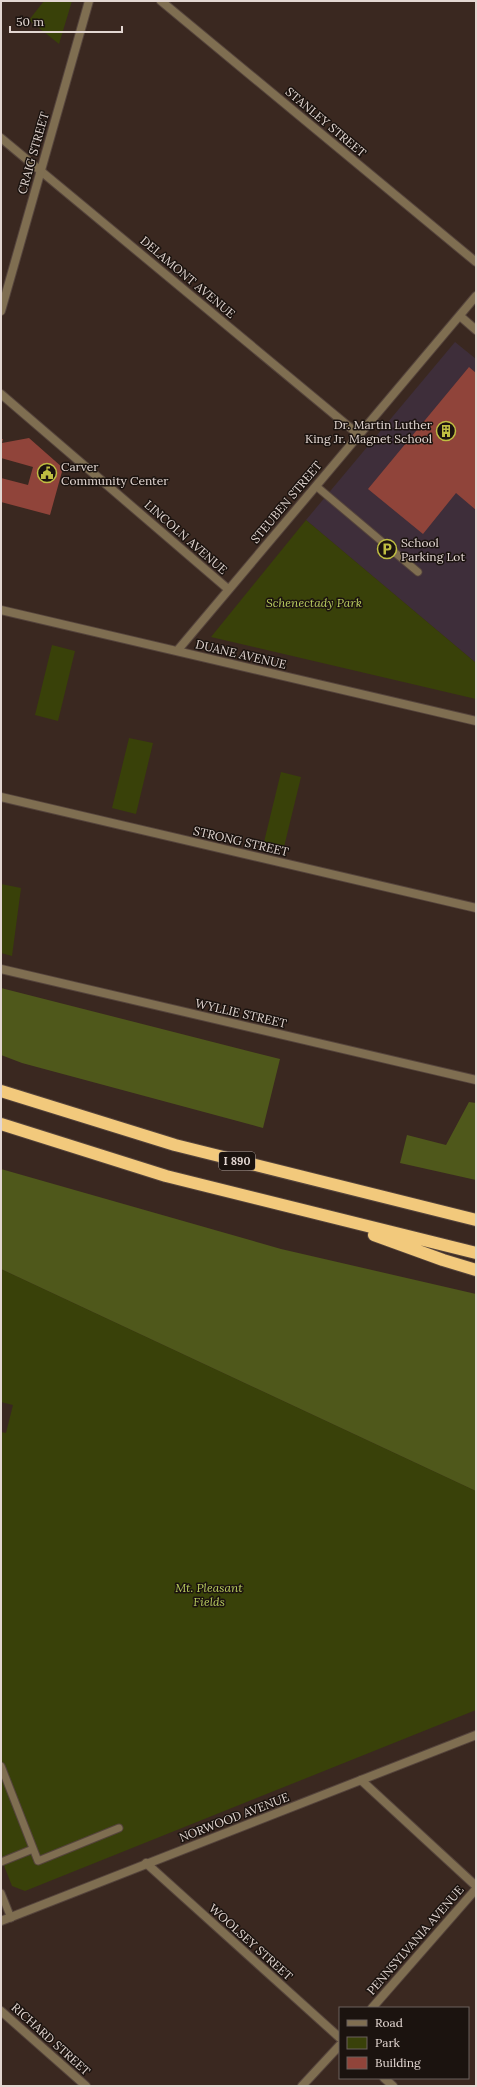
<svg xmlns="http://www.w3.org/2000/svg" width="477" height="2087" viewBox="0 0 477 2087" font-family="Lora,serif">
<style>
.education{fill:#3e2e3a}
.green{fill:#394109}
.forest{fill:#4f581b}
.building{fill:#90443a}
.lines{fill:none;stroke-linecap:round;stroke-linejoin:round}
.service-casing{stroke:#55443c;stroke-width:9}
.minor-casing{stroke:#55443c;stroke-width:10}
.tertiary-casing{stroke:#55443c;stroke-width:10}
.motorway-casing{stroke:#55443c;stroke-width:14}
.service{stroke:#7f6e51;stroke-width:7}
.minor{stroke:#7f6e51;stroke-width:8}
.tertiary{stroke:#7f6e51;stroke-width:8}
.motorway{stroke:#f2c97c;stroke-width:12}
.labels{text-anchor:middle;dominant-baseline:central;stroke-width:3;stroke-linejoin:round;paint-order:stroke}
.shield{fill:#1b130f;stroke:#a79c98;stroke-width:1}
.shield-label{font-size:11px;font-weight:bold;fill:#e3d7d2}
.street-label{font-size:12px;fill:#e3d7d2;stroke:#1b130f}
.poi-label{font-size:12px;fill:#e3d7d2;stroke:#1b130f;text-anchor:start}
.park-label{font-size:12px;font-style:italic;fill:#b9cc5f;stroke:#1b130f}
</style>
<rect width="100%" height="100%" fill="#3a2820"/>
<path class="education" d="M455 342 476 359V663L306 520Z"/>
<path class="green" d="M44 1H72L59 44 29 20Z
M306 520 476 663V699L211 637Z
M52 645 75 651 58 721 35 715Z
M129 738 153 743 136 814 112 808Z
M281 772 301 777 284 847 264 842Z
M1 884 21 888 12 956 1 953Z
M1 1269 476 1491V1710L25 1891 12 1886 1 1858V1432L6 1433 13 1405 1 1402Z"/>
<path class="forest" d="M1 988 280 1059 263 1128 22 1063 1 1055Z
M469 1102 476 1103V1180L400 1163 407 1135 446 1145Z
M1 1169 281 1249 476 1294V1491L1 1269Z"/>
<path class="building" d="M469 367 476 373V510L456 493 423 534 368 489Z
M29 438 63 468 50 515 1 502V478L28 485 33 467 1 458V439H3L2 443Z"/>
<g class="lines">
<defs>
<path id="service" d="M316 486 418 572
M1 1766 38 1861 119 1828
M1 1862 33 1849
M1 1893 11 1918"/>
<path id="minor" d="M161 1 476 262
M1 138 359 435
M460 316 476 330
M1 394 228 589
M1 610 476 721
M177 651 476 296
M1 797 476 908
M1 969 476 1080
M361 1780 476 1886
M146 1863 340 2038
M372 2008 476 1889
M1 2011 86 2086
M384 2078 393 2086
M302 2086 340 2045"/>
<path id="tertiary" d="M1 311 89 1
M1 1921 476 1735"/>
<path id="motorway" d="M1 1091 175 1145 476 1220
M1 1124 166 1176 476 1253
M374 1235 443 1260 476 1270"/>
</defs>
<use href="#service" class="service-casing"/>
<use href="#minor" class="minor-casing"/>
<use href="#tertiary" class="tertiary-casing"/>
<use href="#motorway" class="motorway-casing"/>
<use href="#service" class="service"/>
<use href="#minor" class="minor"/>
<use href="#tertiary" class="tertiary"/>
<use href="#motorway" class="motorway"/>
</g>
<defs>
<symbol id="building-ring" viewBox="-11 -11 22 22"><circle r="9.5" fill="#1b130f" stroke="#bfbe42" stroke-width="1.5"/><path d="M-4-6H4V6H1V3H-1V6H-4ZM-2.5-4.3h1.7v1.8h-1.7ZM.8-4.3h1.7v1.8H.8ZM-2.5-1h1.7V.8h-1.7ZM.8-1h1.7V.8H.8Z" fill="#bfbe42"/></symbol>
<symbol id="civic-ring" viewBox="-11 -11 22 22"><circle r="9.5" fill="#1b130f" stroke="#bfbe42" stroke-width="1.5"/><path d="M-.6-6.5H3V-4.5H.6V-3L4-1V1h2V6H-6V1h2V-1L-.6-3ZM-1.2 2.5V6h2.4V2.5Z" fill="#bfbe42"/></symbol>
<symbol id="parking-ring" viewBox="-11 -11 22 22"><circle r="9.5" fill="#1b130f" stroke="#bfbe42" stroke-width="1.5"/><path d="M-3.5-5.5H1a3.5 3.5 0 0 1 0 7H-1V5.5H-3.5ZM-1-3.4V-.6H.8a1.4 1.4 0 0 0 0-2.8Z" fill="#bfbe42"/></symbol>
</defs>
<g fill-rule="evenodd">
<use href="#building-ring" x="435" y="420" width="22" height="22"/>
<use href="#civic-ring" x="36" y="462" width="22" height="22"/>
<use href="#parking-ring" x="376" y="538" width="22" height="22"/>
</g>
<g class="labels">
<rect class="shield" x="219" y="1152" width="36" height="18" rx="3"/>
<g class="shield-label">
<text x="237" y="1161">I 890</text>
</g>
<g class="street-label">
<text transform="translate(326 122) rotate(40)">STANLEY STREET</text>
<text transform="translate(33 153) rotate(-74)">CRAIG STREET</text>
<text transform="translate(188 277) rotate(40)">DELAMONT AVENUE</text>
<text transform="translate(286 502) rotate(-50)">STEUBEN STREET</text>
<text transform="translate(186 537) rotate(41)">LINCOLN AVENUE</text>
<text transform="translate(241 654) rotate(13)">DUANE AVENUE</text>
<text transform="translate(241 841) rotate(13)">STRONG STREET</text>
<text transform="translate(241 1013) rotate(13)">WYLLIE STREET</text>
<text transform="translate(234 1817) rotate(-21)">NORWOOD AVENUE</text>
<text transform="translate(415 1940) rotate(-49)">PENNSYLVANIA AVENUE</text>
<text transform="translate(251 1942) rotate(42)">WOOLSEY STREET</text>
<text transform="translate(51 2039) rotate(42)">RICHARD STREET</text>
</g>
<g class="poi-label">
<text x="432" y="424" text-anchor="end">Dr. Martin Luther<tspan x="432" dy="14">King Jr. Magnet School</tspan></text>
<text x="61" y="466">Carver<tspan x="61" dy="14">Community Center</tspan></text>
<text x="401" y="542">School<tspan x="401" dy="14">Parking Lot</tspan></text>
</g>
<g class="park-label">
<text x="314" y="602">Schenectady Park</text>
<text x="209" y="1587">Mt. Pleasant<tspan x="209" dy="14">Fields</tspan></text>
</g>
</g>
<rect width="477" height="2087" fill="none" stroke="#e3d7d2" stroke-width="4"/>
<rect x="339" y="2007" width="130" height="72" fill="#1b130f" stroke="#6b615d"/>
<rect x="347" y="2020" width="20" height="6" fill="#7f6e51" stroke="#6b615d"/>
<text x="375" y="2027" font-size="12" fill="#e3d7d2">Road</text>
<rect x="347" y="2037" width="20" height="12" fill="#394109" stroke="#6b615d"/>
<text x="375" y="2047" font-size="12" fill="#e3d7d2">Park</text>
<rect x="347" y="2057" width="20" height="12" fill="#90443a" stroke="#6b615d"/>
<text x="375" y="2067" font-size="12" fill="#e3d7d2">Building</text>
<path d="M10 26v6h112v-6" fill="none" stroke="#e3d7d2" stroke-width="2"/>
<text x="16" y="26" font-size="12" fill="#e3d7d2" stroke="#1b130f" stroke-width="3" paint-order="stroke">50 m</text>
</svg>
